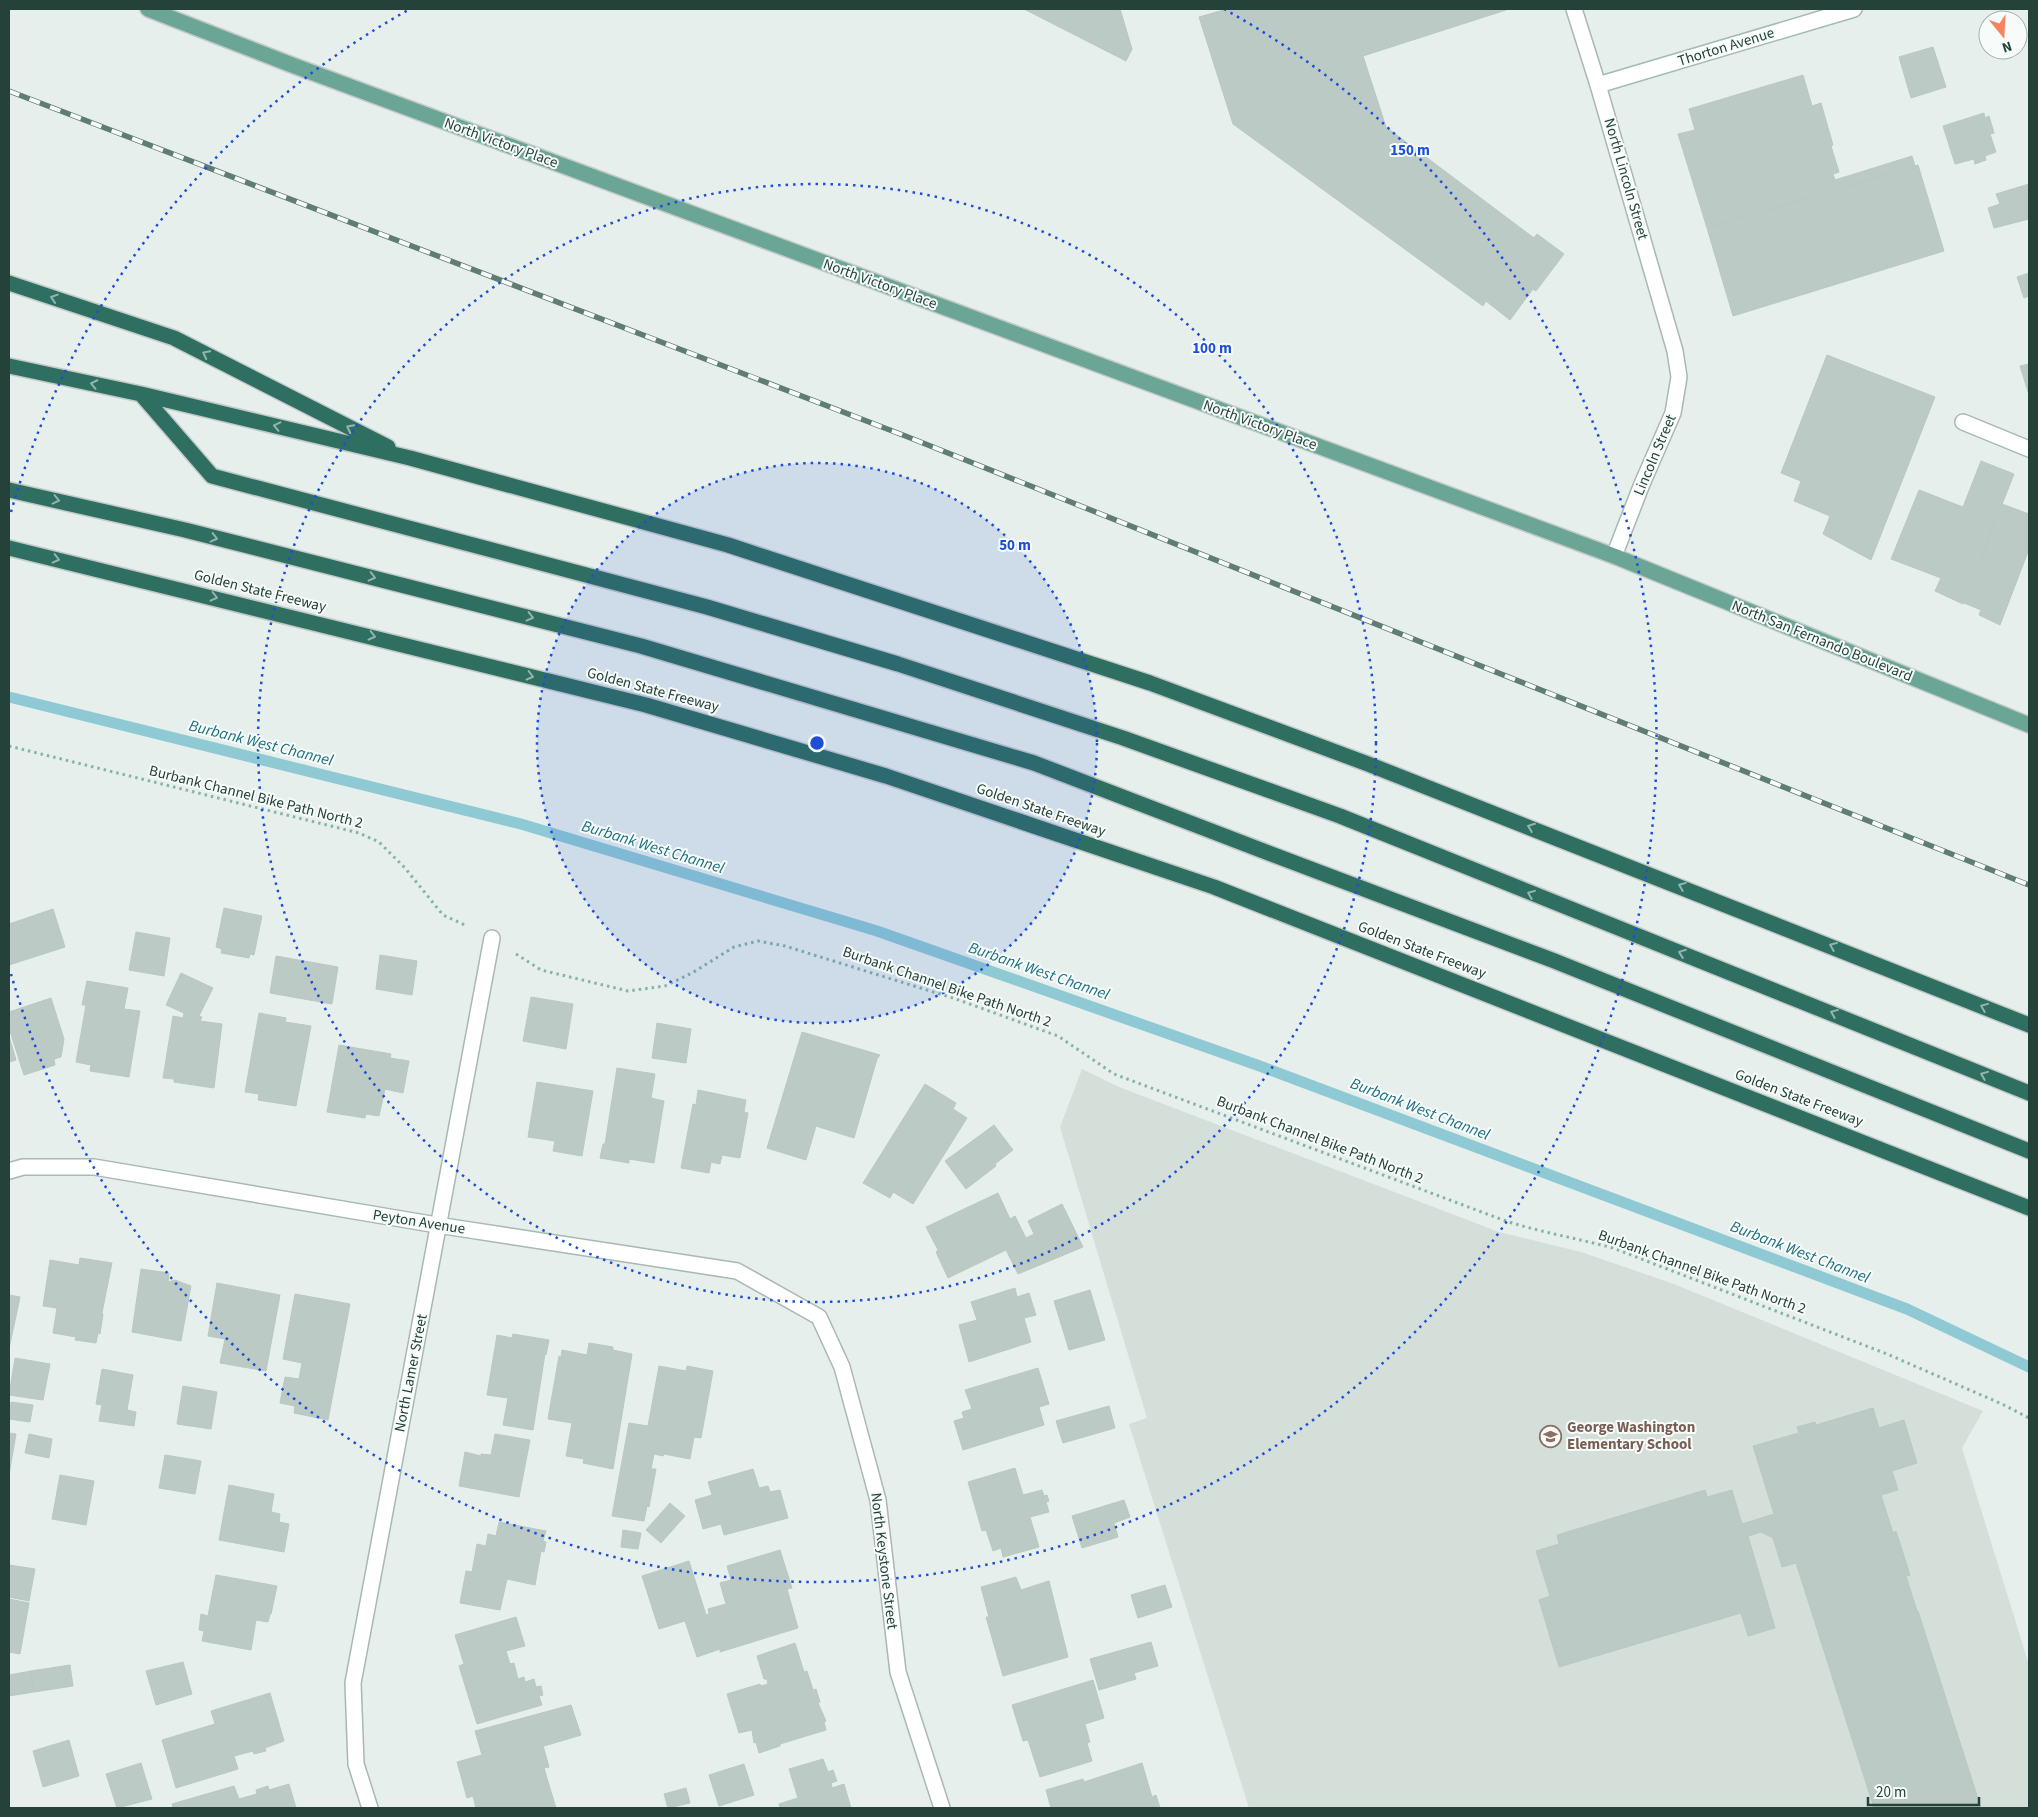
<svg xmlns="http://www.w3.org/2000/svg" width="2038" height="1817" viewBox="0 0 2038 1817" font-family="'Source Sans 3',sans-serif">
<style>
.built{fill:#d4dfda}
.lines{fill:none;stroke-linecap:round;stroke-linejoin:round}
.stream{stroke:#8ec9d4;stroke-width:11}
.building{fill:#bbcac4;stroke:#b8c9c2}
.lane-casing{stroke:#a8b8b2;stroke-width:18}
.street-casing{stroke:#a8b8b2;stroke-width:18}
.secondary-casing{stroke:#a4bbb3;stroke-width:18}
.primary-casing{stroke:#c2cac8;stroke-width:18}
.highway-casing{stroke:#c2cac8;stroke-width:18}
.path{stroke:#86b3a5;stroke-width:3;stroke-dasharray:2.5 4;stroke-linecap:butt}
.lane{stroke:#fff;stroke-width:15}
.street{stroke:#fff;stroke-width:15}
.secondary{stroke:#fff;stroke-width:15}
.primary{stroke:#6aa596;stroke-width:15}
.highway{stroke:#2f6f62;stroke-width:15}
.rail-casing{stroke:#5f7d75;stroke-width:5.5}
.rail{stroke:#f7fbf9;stroke-width:4;stroke-dasharray:11;stroke-linecap:butt}
.oneway{stroke:#93b5ae}
.ring{fill:none;stroke:#1d4ed8;stroke-width:2.5;stroke-dasharray:2.5 5}
.labels{text-anchor:middle;dominant-baseline:central;stroke-width:4;stroke-linejoin:round;paint-order:stroke}
.street-label{font-size:15px;fill:#24423a;stroke:#f7fbf9}
.education-label{font-size:15px;font-weight:bold;fill:#785e54;stroke:#f7fbf9;text-anchor:start}
.water-label{font-size:16px;font-style:italic;fill:#1c6f80;stroke:#f7fbf9}
.centre{fill:#1d4ed8;stroke:#f7fbf9;stroke-width:2.5}
.ring-label{font-size:15px;text-anchor:middle;font-weight:bold;fill:#1d4ed8;stroke:#f7fbf9;stroke-width:4;stroke-linejoin:round;paint-order:stroke}
</style>
<rect width="100%" height="100%" fill="#e6efeb"/>
<path class="built" d="M1082 1069 1119 1087 1499 1232 1581 1252 1674 1284 1983 1411 1962 1448 2029 1665V1808H1249L1129 1424 1147 1418 1060 1127Z"/>
<g class="lines">
<path class="stream" d="M9 697 521 824 877 931 1257 1065 1907 1309 2029 1367"/>
</g>
<path class="building" d="M1024 9H1120L1132 49 1126 61Z
M1227 9H1506V10L1363 56 1386 127 1534 238 1537 234 1564 254 1536 291 1533 289 1510 320 1486 301 1483 306 1233 124 1199 17Z
M1933 47 1946 87 1911 98 1899 57Z
M1803 75 1812 106 1821 103 1833 145 1831 146 1839 172 1833 174 1835 180 1912 156 1915 166 1707 228 1678 134 1695 130 1689 109Z
M1984 113 1985 118 1989 116 1994 133 1990 134 1996 152 1985 156 1986 160 1975 164 1974 159 1955 164 1943 126Z
M1918 165 1944 251 1733 316 1707 228Z
M2029 184V219L1994 228 1988 208 2000 204 1996 194Z
M2029 273V296L2024 298 2017 277Z
M1827 355 1935 397 1871 560 1823 534 1830 516 1794 501 1801 481 1781 473Z
M2029 364V395L2020 366Z
M1981 461 2014 474 1963 604 1935 591 1941 578 1891 559 1919 490 1963 507Z
M2002 504 2029 514V549L2000 625 1979 615 1981 610 1964 603Z
M224 908 262 916 254 955 250 954 249 958 221 953 222 949 216 947Z
M53 909 65 947 9 965V924Z
M136 932 170 938 164 976 129 970Z
M380 955 417 961 412 995 376 989Z
M276 956 338 967 332 1004 270 993Z
M181 973 213 988 199 1016 202 1017 200 1021 222 1024 214 1088 174 1082V1079L163 1078 173 1016 183 1018 184 1013 166 1005Z
M87 981 128 988 124 1009 140 1011 129 1077 90 1071 91 1065 76 1062 86 1005H82Z
M531 997 573 1004 566 1049 523 1041Z
M51 998 64 1039 61 1057 54 1059 55 1065 24 1075 9 1028V1012Z
M259 1013 286 1018 285 1022 311 1026 296 1106 258 1100 259 1094 245 1092Z
M657 1023 691 1029 686 1063 652 1058Z
M802 1032 880 1055 877 1059 854 1138 816 1126 806 1160 767 1148Z
M9 1036 16 1060 9 1062Z
M339 1045 391 1054 390 1058 409 1061 403 1093 385 1089 379 1116 366 1114 365 1118 327 1112Z
M617 1068 655 1074 651 1098 664 1101 654 1163 629 1159V1163L600 1158 603 1144H605Z
M537 1082 593 1091 582 1156 553 1151 555 1141 528 1137Z
M925 1084 956 1103 953 1109 967 1118 913 1204 893 1192 890 1198 863 1183Z
M698 1090 746 1100 744 1112 748 1113 740 1158 722 1155 720 1164 711 1162 709 1173 681 1168 693 1104 696 1105Z
M994 1125 1013 1150 995 1164 996 1166 966 1189 945 1161Z
M998 1193 1010 1219 1015 1216 1026 1238 1034 1234 1028 1221 1062 1204 1083 1247 1018 1274 1006 1250 948 1278 936 1252 938 1250 926 1227Z
M80 1258 112 1263 102 1313 103 1314 100 1334 98 1333 96 1343 75 1340 76 1337 53 1333 57 1308 43 1306 50 1260 79 1265Z
M141 1269 169 1273 168 1282 175 1280 191 1286 181 1341 132 1332Z
M217 1283 280 1295 266 1371 220 1363 225 1339 208 1336Z
M1015 1288 1017 1297 1029 1293 1036 1315 1024 1318 1031 1342 969 1362 959 1325 977 1320 971 1302Z
M1090 1290 1105 1340 1069 1350 1054 1301Z
M295 1294 350 1304 328 1420 294 1413 295 1406 280 1403 285 1377 299 1379 302 1363 283 1359Z
M9 1295 20 1297 9 1349Z
M513 1334 549 1340 546 1355 545 1354 533 1430 503 1425 508 1398 487 1395 497 1335 512 1338Z
M589 1343 613 1347V1350L632 1354 613 1469 583 1463 584 1459 566 1456 572 1423 548 1419 559 1356 561 1357 562 1350 587 1355Z
M15 1358 50 1364 43 1400 9 1395Z
M659 1366 686 1371 687 1366 713 1371 701 1438 694 1437 690 1459 664 1454 663 1456 654 1454 651 1469H656L649 1507 647 1506 644 1521 612 1516 629 1423 648 1426Z
M1038 1368 1049 1404 1039 1407 1044 1425 963 1450 954 1421 964 1418 962 1412 972 1409 965 1390Z
M102 1369 133 1375 127 1410 136 1412 134 1426 99 1421 102 1405 96 1404Z
M183 1386 217 1392 211 1429 177 1424Z
M11 1402 33 1405 30 1422 9 1419Z
M1109 1406 1115 1428 1063 1443 1056 1421Z
M1873 1408 1879 1428 1904 1420 1917 1463 1892 1471 1898 1490 1881 1495 1893 1533 1896 1531 1910 1575 1906 1576 1917 1611H1918L1981 1808H1874L1796 1563 1782 1567 1773 1538 1761 1532 1748 1536 1775 1628 1748 1636 1741 1613 1559 1667 1539 1600 1550 1596 1536 1551 1559 1544 1557 1535 1705 1490 1707 1497 1732 1490 1742 1524 1774 1514 1753 1446 1799 1433 1797 1427 1815 1422 1816 1425Z
M9 1433 16 1434 9 1475Z
M29 1434 52 1439 49 1458 25 1453Z
M495 1434 530 1440 519 1497 459 1486 465 1452 481 1456V1454L491 1455Z
M165 1455 201 1461 195 1494 159 1488Z
M1015 1468 1023 1495 1042 1490 1044 1496 1047 1495 1049 1501 1046 1502 1049 1512 1030 1517 1039 1547 1003 1557 1001 1548 993 1551 986 1530 982 1531 968 1482Z
M753 1469 759 1488 768 1486 770 1492 780 1490 788 1518 724 1535 721 1524 703 1529 695 1500 712 1495 708 1482Z
M60 1475 94 1481 86 1525 52 1519Z
M229 1485 274 1494 271 1512 280 1514 279 1522 289 1524 284 1552 219 1540Z
M1124 1500 1130 1517 1114 1523 1118 1537 1082 1548 1072 1516Z
M670 1503 685 1516 661 1543 646 1530Z
M499 1522 546 1531 543 1541 546 1542 544 1552 541 1551 535 1585 507 1579 500 1610 460 1603 466 1571 472 1572 477 1544 486 1546 488 1534 496 1536Z
M623 1530 641 1533 638 1549 621 1547Z
M780 1550 792 1588 787 1589 798 1628 720 1652V1649L697 1657 685 1621 659 1629 642 1576 689 1561 706 1615 709 1614 708 1609 726 1604 720 1583 731 1580 727 1566Z
M9 1565 35 1569 29 1601 9 1597Z
M216 1575 277 1586 271 1614H270L268 1622 256 1620 251 1650 202 1641 204 1631 199 1630 201 1614 208 1616Z
M1016 1577 1021 1590 1049 1581 1068 1657 1003 1676 986 1617H989L981 1587Z
M1165 1585 1172 1607 1138 1618 1131 1595Z
M9 1599 29 1603 20 1654 9 1652Z
M516 1617 525 1646 506 1651 510 1664 514 1663 518 1679 524 1677 525 1682 534 1679 536 1687 541 1686 543 1695 539 1696 542 1705 477 1724 459 1666 464 1664 455 1635Z
M1151 1642 1158 1666 1134 1673 1136 1679 1099 1690 1090 1659Z
M795 1643 804 1672 807 1671 813 1690 816 1689 820 1702 818 1703 826 1721 824 1722 826 1730 780 1744V1746L759 1753 756 1742 754 1743 752 1730 739 1733 727 1694 760 1684 761 1686 768 1684 767 1679H764L757 1656Z
M183 1662 192 1694 156 1705 146 1671Z
M70 1665 73 1686 34 1692 31 1671Z
M31 1671 34 1692 9 1696V1675Z
M1093 1680 1104 1718 1085 1724 1090 1742 1087 1743 1092 1761 1040 1777 1028 1740 1023 1741 1012 1705Z
M270 1693 284 1741 265 1748 266 1751 254 1754 253 1751 234 1756 238 1769 176 1788 162 1740 215 1724 211 1711Z
M571 1705 581 1735 544 1746 542 1742 549 1767 544 1768 556 1808H476L473 1796 467 1798 457 1762 482 1755 475 1731Z
M69 1740 79 1776 43 1787 33 1751Z
M823 1759 828 1772 833 1770 837 1781 831 1783 832 1788 844 1784 851 1808H780L779 1804 798 1798 789 1769Z
M141 1763 152 1799 117 1808 106 1774Z
M1142 1763 1152 1797 1156 1795 1160 1808H1051L1046 1790 1083 1779 1084 1782Z
M744 1764 754 1795 719 1806 709 1775Z
M289 1784 296 1808H173L172 1804 234 1786 239 1799 257 1794 256 1790 268 1786 269 1790Z
M686 1788 690 1803 668 1808 664 1794Z"/>
<g class="lines">
<defs>
<path id="lane" d="M1963 422 2029 449"/>
<path id="street" d="M1574 9 1598 85 1675 351 1679 377 1673 413 1642 484 1614 556
M9 1171 23 1167H94L437 1225 737 1271 819 1317 842 1367 878 1500 898 1672 942 1808
M370 1808 356 1764 353 1683 492 938"/>
<path id="secondary" d="M1598 85 1854 9"/>
<path id="primary" d="M148 9 292 65 1614 556 2029 725"/>
<path id="highway" d="M9 283 174 338 388 447
M9 366 141 394 410 458 728 545 1150 683 1368 764 2029 1025
M141 394 212 476 707 607 898 664 1123 738 1340 816 2029 1093
M9 490 185 530 641 646 1034 763 1266 852 1552 960 2029 1151
M9 548 646 705 886 776 1214 887 2029 1208"/>
</defs>
<use href="#lane" class="lane-casing"/>
<use href="#street" class="street-casing"/>
<use href="#secondary" class="secondary-casing"/>
<use href="#primary" class="primary-casing"/>
<use href="#highway" class="highway-casing"/>
<path class="path" d="M9 746 359 833 379 842 405 868 443 915 467 926
M516 954 541 970 628 991 665 986 692 973 734 947 758 941 785 946 956 999 1058 1036 1114 1074 1503 1220C1539 1232 1576 1238 1613 1248L1887 1354 2002 1404 2029 1418"/>
<use href="#lane" class="lane"/>
<use href="#street" class="street"/>
<use href="#secondary" class="secondary"/>
<use href="#primary" class="primary"/>
<use href="#highway" class="highway"/>
<defs>
<path id="rail" d="M9 91 908 437 2029 885"/>
</defs>
<use href="#rail" class="rail-casing"/>
<use href="#rail" class="rail"/>
</g>
<defs><path id="oneway-chevron" d="M-2-3.5L2.5 0L-2 3.5" fill="none" stroke-width="1.6" stroke-linecap="round" stroke-linejoin="round" transform="scale(1.25)"/></defs>
<g class="oneway">
<use href="#oneway-chevron" transform="translate(54 298) rotate(-162)"/>
<use href="#oneway-chevron" transform="translate(206 354) rotate(-153)"/>
<use href="#oneway-chevron" transform="translate(94 384) rotate(-168)"/>
<use href="#oneway-chevron" transform="translate(277 426) rotate(-167)"/>
<use href="#oneway-chevron" transform="translate(350 428) rotate(-153)"/>
<use href="#oneway-chevron" transform="translate(56 500) rotate(13)"/>
<use href="#oneway-chevron" transform="translate(214 538) rotate(14)"/>
<use href="#oneway-chevron" transform="translate(56 559) rotate(14)"/>
<use href="#oneway-chevron" transform="translate(372 577) rotate(14)"/>
<use href="#oneway-chevron" transform="translate(214 597) rotate(14)"/>
<use href="#oneway-chevron" transform="translate(530 617) rotate(14)"/>
<use href="#oneway-chevron" transform="translate(372 636) rotate(14)"/>
<use href="#oneway-chevron" transform="translate(530 676) rotate(14)"/>
<use href="#oneway-chevron" transform="translate(1531 827) rotate(-159)"/>
<use href="#oneway-chevron" transform="translate(1682 886) rotate(-158)"/>
<use href="#oneway-chevron" transform="translate(1531 894) rotate(-158)"/>
<use href="#oneway-chevron" transform="translate(1833 946) rotate(-158)"/>
<use href="#oneway-chevron" transform="translate(1682 953) rotate(-159)"/>
<use href="#oneway-chevron" transform="translate(1984 1007) rotate(-158)"/>
<use href="#oneway-chevron" transform="translate(1834 1013) rotate(-158)"/>
<use href="#oneway-chevron" transform="translate(1984 1075) rotate(-158)"/>
</g>
<circle cx="817" cy="743" r="280" fill="#1d4ed8" fill-opacity=".12"/>
<g class="ring">
<circle cx="817" cy="743" r="280"/>
<circle cx="817" cy="743" r="559"/>
<path d="M11 512A839 839 0 0 1 410 9M1224 9A839 839 0 1 1 11 974"/>
</g>
<defs>
<symbol id="school-ring" viewBox="-11 -11 22 22"><circle r="9.5" fill="#f7fbf9" stroke="#8d6e63" stroke-width="1.5"/><path d="M0-5L7-2L0 1L-7-2ZM-4 1L0 2.5L4 1V4Q0 6-4 4Z" fill="#8d6e63"/></symbol>
</defs>
<g fill-rule="evenodd">
<use href="#school-ring" x="1538" y="1424" width="25" height="25"/>
</g>
<g class="labels">
<g class="street-label">
<text transform="translate(1726 47) rotate(-17)">Thorton Avenue</text>
<text transform="translate(501 143) rotate(20)">North Victory Place</text>
<text transform="translate(1626 179) rotate(74)">North Lincoln Street</text>
<text transform="translate(880 284) rotate(20)">North Victory Place</text>
<text transform="translate(1260 425) rotate(20)">North Victory Place</text>
<text transform="translate(1655 455) rotate(-67)">Lincoln Street</text>
<text transform="translate(260 591) rotate(14)">Golden State Freeway</text>
<text transform="translate(1822 641) rotate(22)">North San Fernando Boulevard</text>
<text transform="translate(653 690) rotate(15)">Golden State Freeway</text>
<text transform="translate(256 797) rotate(14)">Burbank Channel Bike Path North 2</text>
<text transform="translate(1041 810) rotate(19)">Golden State Freeway</text>
<text transform="translate(1422 950) rotate(21)">Golden State Freeway</text>
<text transform="translate(947 987) rotate(19)">Burbank Channel Bike Path North 2</text>
<text transform="translate(1799 1098) rotate(21)">Golden State Freeway</text>
<text transform="translate(1320 1140) rotate(21)">Burbank Channel Bike Path North 2</text>
<text transform="translate(419 1222) rotate(9)">Peyton Avenue</text>
<text transform="translate(1702 1272) rotate(20)">Burbank Channel Bike Path North 2</text>
<text transform="translate(411 1373) rotate(-79)">North Lamer Street</text>
<text transform="translate(884 1561) rotate(83)">North Keystone Street</text>
</g>
<g class="education-label">
<text x="1567" y="1427">George Washington<tspan x="1567" dy="17">Elementary School</tspan></text>
</g>
<g class="water-label">
<text transform="translate(261 743) rotate(14)">Burbank West Channel</text>
<text transform="translate(653 847) rotate(17)">Burbank West Channel</text>
<text transform="translate(1039 971) rotate(19)">Burbank West Channel</text>
<text transform="translate(1420 1109) rotate(21)">Burbank West Channel</text>
<text transform="translate(1800 1252) rotate(21)">Burbank West Channel</text>
</g>
</g>
<circle cx="817" cy="743" r="8" class="centre"/>
<g class="ring-label">
<text x="1410" y="155">150 m</text>
<text x="1212" y="353">100 m</text>
<text x="1015" y="550">50 m</text>
</g>
<rect width="2038" height="1817" fill="none" stroke="#24423a" stroke-width="20"/>
<g transform="translate(2003 35) rotate(162)"><circle r="24" fill="#f7fbf9" stroke="#a3b1ad"/>
<path d="M0-4L9 19L0 12L-9 19Z" fill="#f4845f"/>
<text y="-8" font-size="14" font-weight="bold" text-anchor="middle" fill="#24423a">N</text>
</g>
<path d="M1868 1797v8h111v-8" fill="none" stroke="#24423a" stroke-width="2.5"/>
<text x="1876" y="1797" font-size="15" fill="#24423a" stroke="#f7fbf9" stroke-width="4" paint-order="stroke">20 m</text>
</svg>
